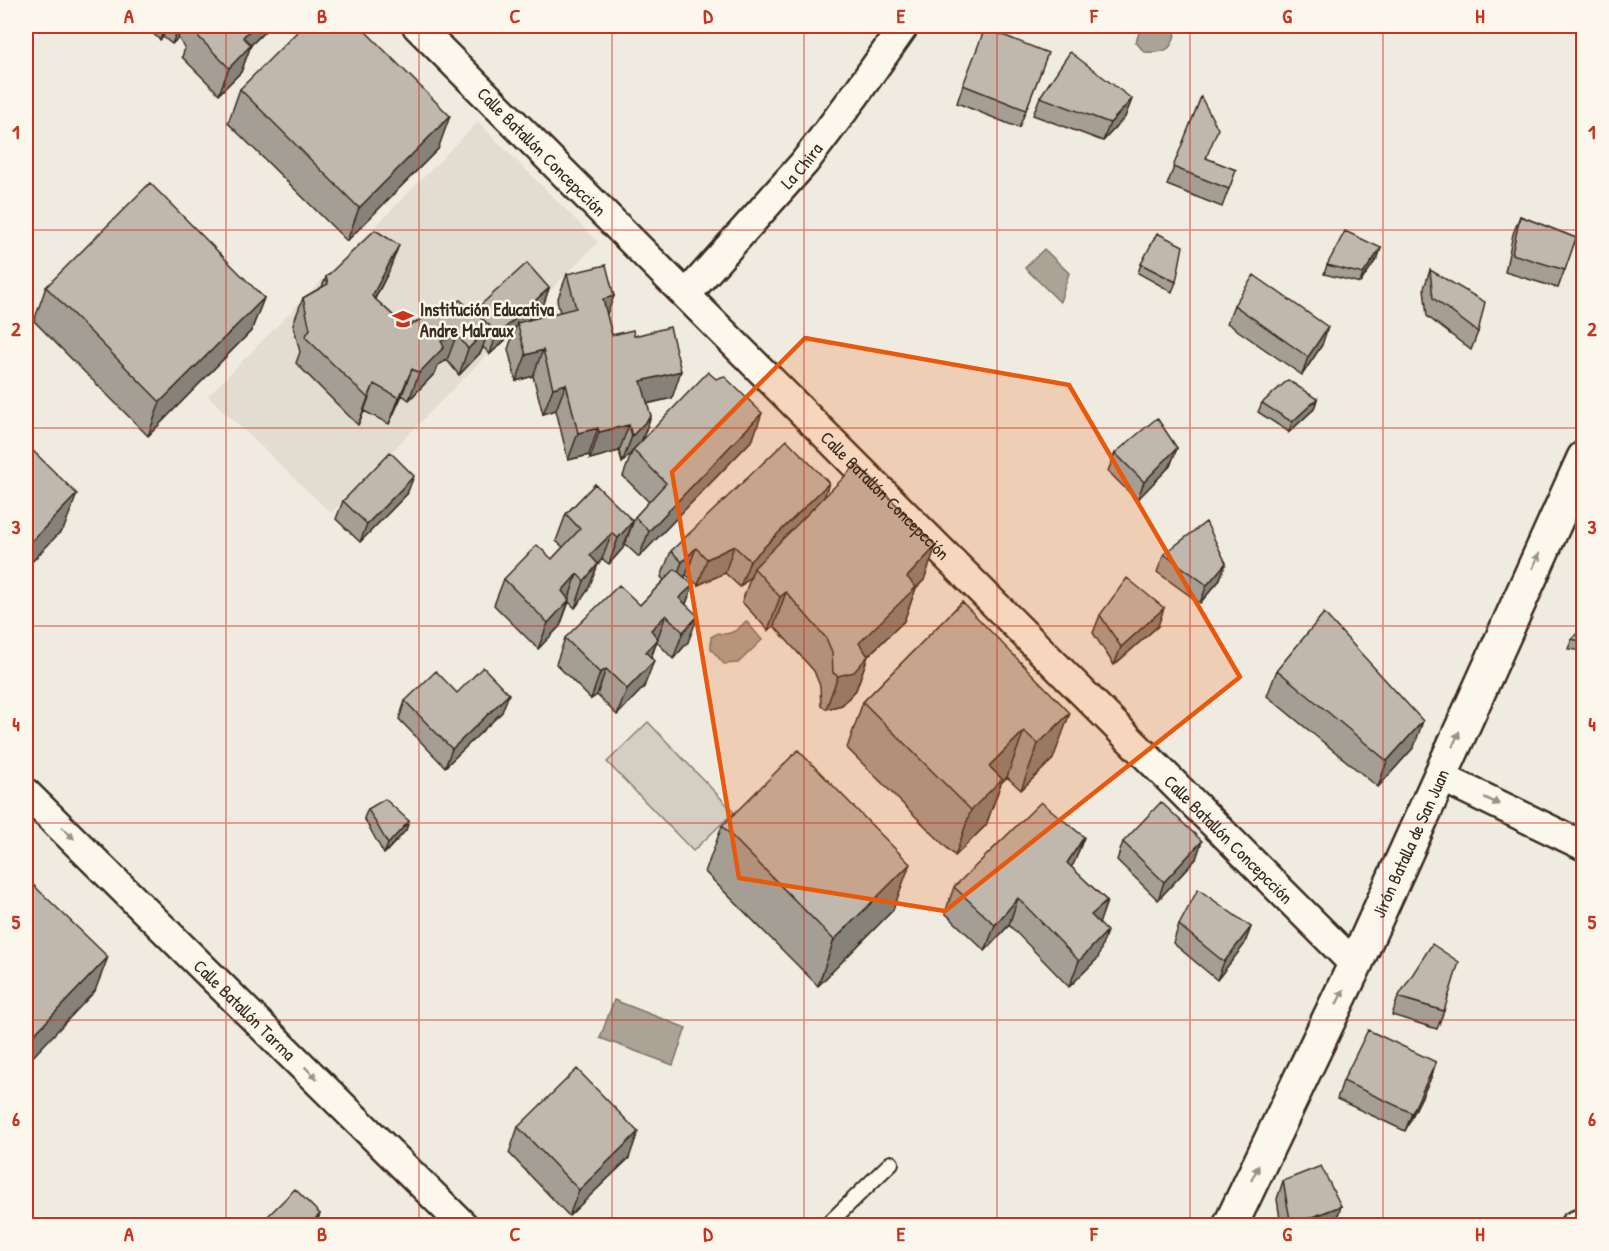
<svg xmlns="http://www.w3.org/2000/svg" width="1609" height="1251" viewBox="0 0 1609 1251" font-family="'Patrick Hand',sans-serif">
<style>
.built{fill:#e2dcd1}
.green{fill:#d5cec3;stroke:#887c70;stroke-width:1.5}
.water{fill:#aca397;stroke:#7f7367;stroke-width:1.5}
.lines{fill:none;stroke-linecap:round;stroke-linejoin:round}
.service-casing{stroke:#3b2a1e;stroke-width:18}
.minor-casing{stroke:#3b2a1e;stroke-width:33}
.tertiary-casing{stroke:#3b2a1e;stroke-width:38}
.service{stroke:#fbf7ec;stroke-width:14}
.minor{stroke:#fbf7ec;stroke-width:28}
.tertiary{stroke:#fbf7ec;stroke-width:33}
.wall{fill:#a59e95;stroke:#3b2a1e;stroke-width:1.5}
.shaded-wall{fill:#868179;stroke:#3b2a1e;stroke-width:1.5}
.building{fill:#c0b8ad;stroke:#3b2a1e;stroke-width:1.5}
.oneway{fill:#9b9085}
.marked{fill:#e8590c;fill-opacity:0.2;stroke:#e8590c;stroke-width:4.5;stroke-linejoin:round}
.grid{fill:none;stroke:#c8321e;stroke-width:1.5;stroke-opacity:0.55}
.labels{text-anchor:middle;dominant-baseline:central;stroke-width:5;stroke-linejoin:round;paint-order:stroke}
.street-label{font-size:18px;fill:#3b2a1e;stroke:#fbf7ec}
.poi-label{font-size:18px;font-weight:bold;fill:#3b2a1e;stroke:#fbf7ec;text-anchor:start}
.neatline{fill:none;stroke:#c8321e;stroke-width:2}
.grid-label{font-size:20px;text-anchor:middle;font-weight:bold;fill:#c8321e}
</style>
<rect width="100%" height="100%" fill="#f0ebe0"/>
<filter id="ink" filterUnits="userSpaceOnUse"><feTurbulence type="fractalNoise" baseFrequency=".0167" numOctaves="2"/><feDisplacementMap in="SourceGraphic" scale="12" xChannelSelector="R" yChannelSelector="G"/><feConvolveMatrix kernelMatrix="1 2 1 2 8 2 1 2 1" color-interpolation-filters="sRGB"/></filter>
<g filter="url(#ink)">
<path class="built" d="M478 122 598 242 331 513 208 396Z"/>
<path class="green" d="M648 722 734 812 693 851 607 762Z"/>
<path class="water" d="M1141 26H1177C1173 49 1168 54 1144 52L1136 42Z
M1044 249 1069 273 1060 302 1025 268Z
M746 621 762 640 738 663 724 664 711 649V637L718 633C730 637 739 629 746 621Z
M614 1000 686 1028 673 1065 600 1038Z"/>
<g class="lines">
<defs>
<path id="service" d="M826 1226 891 1163"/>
<g id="minor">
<path id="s1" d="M417 26 1355 965"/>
<path id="s2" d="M687 294 804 163 856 94 904 26"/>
<path d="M1439 776 1584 846"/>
<path id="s3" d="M26 793 464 1226"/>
<path d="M1574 1226 1584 1222"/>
</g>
<g id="tertiary">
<path id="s4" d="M1230 1226 1355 965 1584 458"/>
</g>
</defs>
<use href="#service" class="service-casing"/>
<use href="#minor" class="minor-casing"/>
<use href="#tertiary" class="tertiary-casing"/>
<use href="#service" class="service"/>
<use href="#minor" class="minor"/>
<use href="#tertiary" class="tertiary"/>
</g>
<path class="wall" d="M145 26H270L251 45 241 72 219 94 182 57 185 48 178 38 172 44 163 37 160 40Z
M1393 26H1408L1406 30Z
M1041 71 1019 128 957 103 963 85Z
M240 89 438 149 347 241 228 123Z
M1040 97 1132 99 1125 117 1103 141 1033 115Z
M1201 97 1207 159 1236 170 1222 207 1167 185Z
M1520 216 1576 238 1558 288 1505 272 1513 234Z
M1381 248 1378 257 1360 283 1324 274 1327 265Z
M1141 264 1176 282 1172 292 1138 273Z
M1430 270 1478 332 1471 350 1427 316 1424 288Z
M389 271 375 299 406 327 474 312 549 288 543 306 527 320 560 312 557 301 567 274 607 315 612 335 634 336 672 398 647 404 651 416 642 441 753 439 639 557 625 544 635 517 649 502 623 476 632 452 622 463 619 451 590 459 589 455 568 460 556 410 543 414 533 376 516 381 508 349 514 332 490 354 483 347 481 352 459 375 447 360 438 365 435 373 409 400 402 395 389 424 364 411 358 425 296 363 300 352 293 324 303 298 322 287 326 277Z
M46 287 264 298 251 331 148 436 34 321Z
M1234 305 1322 345 1302 375 1227 323Z
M1317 399 1314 409 1289 432 1258 412 1262 403Z
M1177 448 1170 466 1137 500 1108 471 1115 453Z
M595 484 623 548 609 564 602 559 598 564 588 590 575 608 569 602 560 626 538 649 494 605 504 579 552 559 563 547 556 541 566 514Z
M407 494 360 542 336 519 343 501Z
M825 497 924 580 916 588 904 621 868 656 856 690 842 705 826 709 821 706 820 686 814 671 774 626 768 630 742 602 751 576 740 587 725 573 698 585 686 575 684 577 693 585 686 604 688 642 673 659 657 642 651 658 644 687 617 715 597 695 591 699 556 664 565 638 640 605 664 580 661 577 671 551Z
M1164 554 1226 563 1219 581 1200 603 1157 572Z
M962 602 1053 759 1021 790 1007 777 1001 783 986 825 955 856 847 748 863 702Z
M1100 615 1158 626 1114 665 1093 633Z
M1584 626V651L1568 649 1572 639Z
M1277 670 1414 747 1378 787 1267 696Z
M457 693 502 712 445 767 399 719 405 701Z
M368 809 409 821 406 830 384 854 364 818Z
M722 826 893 910 818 986 705 872Z
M1084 837 1074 863 1071 867 1107 901 1099 923 1098 958 1069 987 1009 925 985 951 945 913 954 887Z
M1123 842 1196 859 1158 900 1117 860Z
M1179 925 1251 927 1244 945 1217 980 1173 943Z
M1398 997 1444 1011 1437 1029 1392 1015Z
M1436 1062 1430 1080 1405 1131 1337 1099 1343 1081Z
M518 1127 629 1158 569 1216 509 1153Z
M1283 1181 1341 1206 1335 1224 1331 1226H1281L1277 1199Z
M320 1214 315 1226H262L264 1220Z"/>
<path class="shaded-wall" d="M165 26H167L163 37 160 40Z
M179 26H182L178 38 172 44Z
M254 26H270L233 63 243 37Z
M251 45 241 72 219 94 229 68Z
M1132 99 1125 117 1103 141 1110 123Z
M450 116 438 149 347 241 359 208Z
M399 245 389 271 362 322 372 296Z
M1381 248 1378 257 1360 283 1363 274Z
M549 288 543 306 519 328 517 323 514 332 490 354 496 336Z
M614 296 604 322 603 299Z
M264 298 251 331 148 436 160 402Z
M490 326 481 352 459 375 468 349Z
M1328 327 1322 345 1302 375 1308 357Z
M457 334 447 360 438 365 435 373 409 400 419 373 441 341Z
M543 350 533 376 516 381 526 355Z
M412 369 402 395 389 424 399 398Z
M681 371 672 398 632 407 641 381Z
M374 384 364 411 358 425 368 398Z
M566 384 556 410 543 414 553 388Z
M1317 399 1314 409 1289 432 1292 422Z
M762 413 753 439 639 557 649 531Z
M651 416 641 442 633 450 632 452 622 463 632 436Z
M629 425 619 451 590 459 599 432Z
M598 428 589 455 568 460 578 433Z
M1177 448 1170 466 1137 500 1144 482Z
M414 476 407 494 360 542 367 524Z
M829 483 820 510 754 568 751 576 740 587 750 561Z
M77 494 64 528 26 568V547Z
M633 521 623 548 609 564 618 538Z
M612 533 602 559 598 564 588 590 575 608 584 581 590 555Z
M734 546 725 573 698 585 707 559Z
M936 546 924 580 916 588 904 621 851 672 868 656 856 690 842 705 826 709 838 676 859 643 907 577Z
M696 548 686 575 672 588 682 562Z
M1226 563 1219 581 1200 603 1207 585Z
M577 574 568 601 562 591Z
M693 585 683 611 679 598Z
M786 592 774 626 768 630 780 597Z
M569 600 560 626 538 649 548 623Z
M1164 608 1158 626 1114 665 1121 647Z
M666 615 648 665 646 652 651 630Z
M698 616 688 642 673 659 683 632Z
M654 661 644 687 617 715 627 689Z
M606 669 597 695 591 699 600 673Z
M509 694 502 712 445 767 452 749Z
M1070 713 1053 759 1021 790 1038 744Z
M1423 721 1414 747 1378 787 1387 761Z
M1024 731 1007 777 1001 783 986 825 955 856 971 810 989 766Z
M409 821 406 830 384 854 388 844Z
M1084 837 1074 863 1057 889 1067 863Z
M1202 841 1196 859 1158 900 1164 882Z
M910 864 893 910 818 986 834 940Z
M1018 898 1009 925 985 951 995 925Z
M1107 901 1098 927 1091 915Z
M1251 927 1244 945 1217 980 1224 962Z
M1107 931 1098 958 1069 987 1079 961Z
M108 957 95 991 26 1064V1043Z
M1436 1062 1430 1080 1405 1131 1412 1113Z
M638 1132 629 1158 569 1216 579 1190Z
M1341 1206 1335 1224 1331 1226H1291Z
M320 1214 315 1226H308Z"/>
<path class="building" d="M196 26H254L243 37 251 45 229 68 192 30Z
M303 26H360L450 116 359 208 240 89Z
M985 28 1048 53 1026 110 963 85Z
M1070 52 1132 99 1110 123 1040 97Z
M1201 97 1218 129 1206 158 1236 170 1229 189 1173 167Z
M150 183 264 298 160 402 46 287Z
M1520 216 1576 238 1565 270 1512 254Z
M375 230 399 245 372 296 406 327 460 300 490 326 468 349 457 334 441 341 444 347 419 373 412 369 399 398 374 384 368 398 305 337 310 329 303 298 328 284 326 277Z
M1345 231 1381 248 1363 274 1327 265Z
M1157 233 1183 246 1176 282 1141 264Z
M527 263 549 288 496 336 489 329 490 326 474 311Z
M606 265 614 296 603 299 612 335 633 330 634 336 670 327 681 371 641 381 651 416 632 436 629 425 599 432 598 428 578 433 566 384 553 388 543 350 526 355 517 323 576 308 567 274Z
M1430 270 1485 302 1478 332 1433 298Z
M1254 275 1328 327 1308 357 1234 305Z
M708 372 716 379 724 376 762 413 649 531 635 517 666 483 633 450Z
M1288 380 1317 399 1292 422 1262 403Z
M1157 418 1177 448 1144 482 1115 453Z
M787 440 829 483 750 561 734 546 707 559 696 548 682 562 671 551Z
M26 444 77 494 26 547Z
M390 452 414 476 367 524 343 501Z
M857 464 936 546 907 577 916 587 859 643 868 656 854 672 838 676 833 673 832 652 826 638 786 592 780 597 754 568Z
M595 484 633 521 618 538 612 533 590 555 598 564 584 581 577 574 562 591 569 600 548 623 504 579 537 545 552 559 580 529 566 514Z
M1206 522 1226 563 1207 585 1164 554Z
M675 569 693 585 679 598 698 616 683 632 666 615 651 630 658 639 646 652 654 661 627 689 606 669 600 673 565 638 619 585 640 605Z
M1127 578 1164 608 1121 647 1100 615Z
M962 602 1070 713 1038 744 1024 731 989 766 1002 779 971 810 863 702Z
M1324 613 1423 721 1387 761 1277 670Z
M1584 626V642L1572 639Z
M483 667 509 694 452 749 405 701 436 671 457 693Z
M798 750 910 864 834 940 722 826Z
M385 799 409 821 388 844 368 809Z
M1041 802 1084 837 1067 863 1107 901 1091 915 1107 931 1079 961 1018 898 995 925 954 887Z
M1161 802 1202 841 1164 882 1123 842Z
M26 878 108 957 26 1043Z
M1198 889 1251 927 1224 962 1179 925Z
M1432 944 1459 962 1444 1011 1398 997Z
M1368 1030 1436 1062 1412 1113 1343 1081Z
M577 1069 638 1132 579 1190 518 1127Z
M1321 1166 1341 1206 1291 1225 1283 1181Z
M295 1189 320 1214 308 1226H270L264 1220Z"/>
<defs><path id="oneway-solid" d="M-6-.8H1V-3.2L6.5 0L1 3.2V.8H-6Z" transform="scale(1.5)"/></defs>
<g class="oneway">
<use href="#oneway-solid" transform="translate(1536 561) rotate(-66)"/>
<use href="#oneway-solid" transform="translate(1456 739) rotate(-66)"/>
<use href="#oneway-solid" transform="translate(1492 801) rotate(26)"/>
<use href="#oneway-solid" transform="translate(68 833) rotate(44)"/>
<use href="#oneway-solid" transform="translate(1340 997) rotate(-64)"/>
<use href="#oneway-solid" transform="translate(311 1073) rotate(45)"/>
<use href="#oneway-solid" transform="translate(1255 1173) rotate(-64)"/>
</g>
</g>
<path class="marked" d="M805 338 1069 385 1240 677 945 911 739 878 672 472Z"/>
<path class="grid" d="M226 26V1226M419 26V1226M612 26V1226M804 26V1226M997 26V1226M1190 26V1226M1383 26V1226M26 230H1584M26 428H1584M26 626H1584M26 823H1584M26 1020H1584"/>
<defs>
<symbol id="school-bare" viewBox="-9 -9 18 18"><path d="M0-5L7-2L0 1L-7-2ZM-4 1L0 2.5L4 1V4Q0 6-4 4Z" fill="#c8321e" stroke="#fbf7ec" stroke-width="2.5" paint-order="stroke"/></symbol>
</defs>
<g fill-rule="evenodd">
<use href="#school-bare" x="388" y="304" width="30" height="30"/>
</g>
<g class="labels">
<g class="street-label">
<text stroke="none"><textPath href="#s1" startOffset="177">Calle Batallón Concepcción</textPath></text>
<text stroke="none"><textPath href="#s2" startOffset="172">La Chira</textPath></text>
<text stroke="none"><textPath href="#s1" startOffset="663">Calle Batallón Concepcción</textPath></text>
<text stroke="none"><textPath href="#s1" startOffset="1149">Calle Batallón Concepcción</textPath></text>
<text stroke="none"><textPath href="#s4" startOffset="423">Jirón Batalla de San Juan</textPath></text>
<text stroke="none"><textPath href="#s3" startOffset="308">Calle Batallón Tarma</textPath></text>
</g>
<g class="poi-label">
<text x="420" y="309">Institución Educativa<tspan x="420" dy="21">Andre Malraux</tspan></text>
</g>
</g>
<rect width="1609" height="1251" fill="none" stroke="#fbf7ec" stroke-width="66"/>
<rect x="33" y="33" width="1543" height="1185" class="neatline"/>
<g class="grid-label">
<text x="129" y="23">A</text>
<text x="322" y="23">B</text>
<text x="515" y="23">C</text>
<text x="708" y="23">D</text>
<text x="901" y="23">E</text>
<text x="1094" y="23">F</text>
<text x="1287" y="23">G</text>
<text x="1480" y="23">H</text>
<text x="16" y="139">1</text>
<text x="1592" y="139">1</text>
<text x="16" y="336">2</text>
<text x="1592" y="336">2</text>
<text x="16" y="534">3</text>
<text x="1592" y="534">3</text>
<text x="16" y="731">4</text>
<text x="1592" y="731">4</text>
<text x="16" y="929">5</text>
<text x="1592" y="929">5</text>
<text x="16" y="1126">6</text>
<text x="1592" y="1126">6</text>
<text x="129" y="1241">A</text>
<text x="322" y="1241">B</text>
<text x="515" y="1241">C</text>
<text x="708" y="1241">D</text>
<text x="901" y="1241">E</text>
<text x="1094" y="1241">F</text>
<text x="1287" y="1241">G</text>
<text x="1480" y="1241">H</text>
</g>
</svg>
